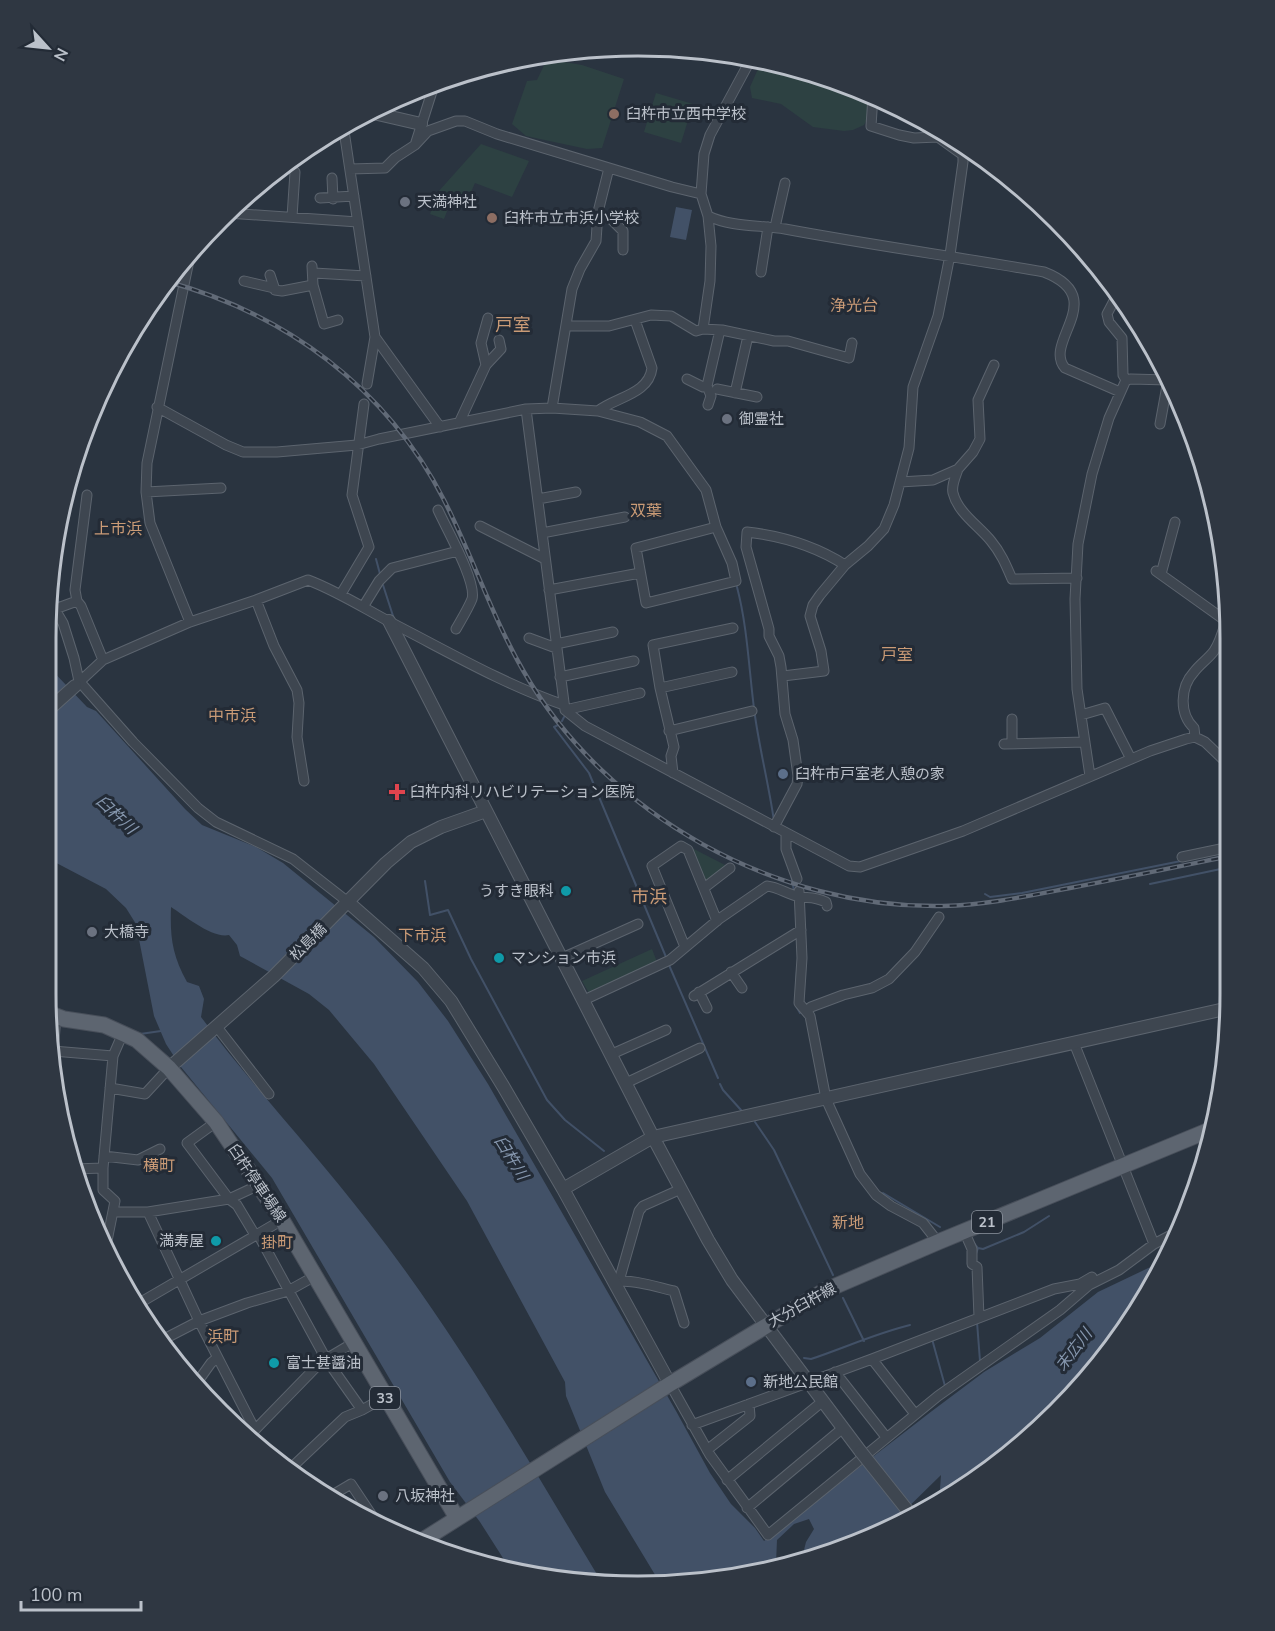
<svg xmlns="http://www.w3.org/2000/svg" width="1275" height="1631" viewBox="0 0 1275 1631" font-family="'Nunito Sans','Noto Sans JP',sans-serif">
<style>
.green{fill:#2d4142}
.water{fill:#425167}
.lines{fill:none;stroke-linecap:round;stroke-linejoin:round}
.stream{stroke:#425167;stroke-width:2}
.minor-casing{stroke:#5c646e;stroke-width:11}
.tertiary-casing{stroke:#5c646e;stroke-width:14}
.primary-casing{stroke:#484f5a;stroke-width:17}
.minor{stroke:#3e4650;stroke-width:9}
.tertiary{stroke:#3e4650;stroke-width:12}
.primary{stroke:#5d6570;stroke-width:15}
.rail-casing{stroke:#616a77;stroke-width:4.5}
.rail{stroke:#232b36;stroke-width:2;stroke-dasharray:7;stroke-linecap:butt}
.tertiary-bridge-casing{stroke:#5c646e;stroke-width:14;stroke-linecap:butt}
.tertiary-bridge{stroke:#3e4650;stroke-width:12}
.education-dot{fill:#8d6e63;stroke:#232b36;stroke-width:2}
.worship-dot{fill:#6b7280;stroke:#232b36;stroke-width:2}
.service-dot{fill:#5c6f8a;stroke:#232b36;stroke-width:2}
.health-dot{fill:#e0444e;stroke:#232b36;stroke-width:2}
.culture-dot{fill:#0f9aa8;stroke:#232b36;stroke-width:2}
.labels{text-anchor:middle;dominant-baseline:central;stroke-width:6;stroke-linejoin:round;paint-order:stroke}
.shield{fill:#232b36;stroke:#8d949e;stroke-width:1.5}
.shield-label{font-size:14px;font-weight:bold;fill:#bbc1ca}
.poi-label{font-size:15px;fill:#bbc1ca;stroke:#232b36;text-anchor:start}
.street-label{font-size:15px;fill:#bbc1ca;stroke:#232b36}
.neighbourhood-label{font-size:16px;fill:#ca9b76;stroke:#232b36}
.water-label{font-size:16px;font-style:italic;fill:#8697ae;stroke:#232b36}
.quarter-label{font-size:18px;fill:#ca9b76;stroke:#232b36}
.rim{fill:none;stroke:#bbc1ca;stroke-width:3}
</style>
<rect width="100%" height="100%" fill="#2a3440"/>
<path class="green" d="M547 59 582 65 624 79 602 148 587 149 526 136 512 124 527 81 537 80Z
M762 60 791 65 869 95 867 119 864 125 853 130 844 131 813 127 781 104 752 98 750 87Z
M656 93 693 104 681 143 644 132Z
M481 144 529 161 512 197 475 183 471 192 464 191 462 196H453L444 219 430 214 438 192Z
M690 847 727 866 707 881 703 880Z
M652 949 657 962 589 993 582 981Z"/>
<path class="water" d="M676 207 692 210 686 240 670 237Z
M46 664 87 707 96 711 185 809 202 825 256 847 283 863 374 937 418 982 448 1021 488 1084 676 1411 710 1473 731 1504 755 1528 764 1541 932 1411 984 1372 1040 1338 1098 1292 1163 1261 1130 1323 1028 1439 939 1503 941 1475 891 1524 801 1562 806 1542 814 1529 809 1519 794 1524 777 1540 776 1563 781 1567 660 1583 605 1492 566 1396 565 1382 467 1201 374 1064 329 1010 309 994 240 956 237 945 229 935C213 939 185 916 171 907 170 937 172 955 187 982L199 986 204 999 201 1017C253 1087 314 1151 367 1220 456 1333 527 1459 601 1581L510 1569 480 1522 450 1482 272 1178 181 1067 166 1044 154 1016 136 924 126 908 106 889 45 857Z"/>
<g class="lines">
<path class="stream" d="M376 559 380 574
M383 585 394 619
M737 587C748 629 749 673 755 716 760 751 769 786 774 821
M48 588 59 602
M562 721 564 717
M558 725 554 727 589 773 666 957
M791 874 794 891
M425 881 430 915 448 910 471 959 547 1100 565 1120 604 1151
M1150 884 1230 867
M985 894 990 897 1022 893 1181 861
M669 965 718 1078
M796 988 797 970
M796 1006 800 1013
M140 1034 161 1031
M720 1084 723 1090 741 1110
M1208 1121 1217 1115
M755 1122 774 1150 833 1275
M883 1193 940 1227
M974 1243 978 1248 976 1254
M978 1248 983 1249 1024 1232 1049 1216
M843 1298 864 1341
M977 1322 980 1361
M932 1339 945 1386
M804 1358 811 1359C844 1348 877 1333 910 1325"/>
<defs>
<path id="minor" d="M873 96 871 126 899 135 914 138 938 137 963 155
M343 124 375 337 367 384
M416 142 435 82
M350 169 385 168 395 158 415 145 428 131 456 121H465L497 134 672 187 701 194
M332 178 333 199
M320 198 354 196
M227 213 358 222
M597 216 609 217 623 231V250
M708 216C731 227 760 225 785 229 871 245 958 257 1044 272 1111 298 1042 342 1065 368L1120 392
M292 217 295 172
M775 227 785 183
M312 266 313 285 324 324 338 320
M761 272 768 227
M314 273 366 276
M270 275 275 290 282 291 313 285
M244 281 274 288
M567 326H609L651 315 671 316 696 331 703 329 722 330 774 341H788L849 358 852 343
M703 329 710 281 711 246 708 216 701 194 704 154 710 135 751 59
M375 337 440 427
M486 365 481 343 488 318
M687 379 703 387 707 386 720 330
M1126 380 1131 379 1168 380 1160 424
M707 386 711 396 708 405
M717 389 757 397
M735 393 748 336
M157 407 226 445 243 452H277L357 445 379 439 526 409 552 408 598 411 640 422 667 436 706 490 716 527 732 563 736 581 646 603 636 548 716 527
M552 408 572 289 580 269 596 241 598 212 609 168
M526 409 565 710 585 726 849 866 860 867 963 831 1150 751 1186 739 1195 737 1205 742 1229 765
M598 411C616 397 649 394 652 368L635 320
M459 423 486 365 501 349 499 340
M958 469 973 452 980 439 978 400 994 365
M900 482 933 480 958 469C956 476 951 485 953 493 958 513 979 526 991 541 1001 553 1006 565 1012 579L1077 578
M146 492 221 488
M87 495 75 590 77 601 81 606 103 660
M538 499 576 492
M438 510C446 528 477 582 472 599 468 609 461 620 456 629
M480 526 545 559
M542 533 625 517
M1156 571 1226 621
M1161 574 1175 522
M549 590 640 573
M341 594 369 547 352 495 364 404
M47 596 63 623 74 658 79 681 133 742 198 808 216 822 293 859 348 902
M256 600 274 646 297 690 299 703 297 737 304 781
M363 607 379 581 392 568 458 551
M55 609 77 601
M190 622 150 523 146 492 147 463 191 251
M529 638 556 648
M556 644 613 632
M783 676 824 671 821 651 810 616 813 605 820 595 845 565 868 546 884 529 894 505 909 448 913 387 938 316 950 255 963 162V145
M560 677 634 661
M75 686 103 660 190 622 256 600 308 580C337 591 362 607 390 622 447 651 503 684 564 705
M660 688 732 672
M565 710 640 693
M1081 715 1105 708 1131 759
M1012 719V744
M669 731 752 711
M1195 737 1194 728C1179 714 1180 687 1194 672 1200 664 1208 659 1214 651 1220 642 1223 631 1226 621L1229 619
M1004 744 1085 742
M673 773 671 756 674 747 660 688 653 645 733 628
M1090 776 1077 689 1075 599 1078 544 1092 474 1109 418 1126 380 1123 375 1122 338 1109 322 1107 314 1117 295
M774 827 797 784 798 776 793 740 785 714 781 667 779 656 769 636V629L746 547 747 532C782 536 814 545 845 565
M786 834V849L797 879
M1182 857 1230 847
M704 888 730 868
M799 891 802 958 799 1003 810 1016 826 1099 860 1174 876 1195 891 1206 923 1223 938 1242
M685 947 652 866 681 846 688 850 717 921
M562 958 638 924
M731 972 742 988
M699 992 707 1008
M694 996 801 930
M584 1000 670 960 719 919 767 886C777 887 786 893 796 896 807 899 812 895 826 902L827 906
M807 1011 811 1007 843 995 872 988 889 979 915 952 939 917
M217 1027 269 1094
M1074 1043 1154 1244
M53 1051 113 1056
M53 1054 56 1016
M612 1054 666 1030
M626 1083 700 1048
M110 1088 145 1094 169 1068
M216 1122 187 1143 229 1199 237 1205 255 1235 259 1236 326 1359 362 1410
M104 1156 138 1160 160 1149
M74 1169 103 1168
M113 1212H148L229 1199 259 1185
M148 1212 199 1321 255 1430
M964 1231 972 1249V1264L977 1267 979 1317
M106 1246 115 1201 103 1190V1168L113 1056 123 1033
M619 1281 639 1211 643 1206 681 1189
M615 1283C627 1277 660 1288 674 1291L684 1323
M136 1305 282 1220
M164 1342 168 1337 199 1321 247 1303 288 1291 315 1276
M872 1359 915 1414
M835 1372 886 1437
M196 1384 211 1363 217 1358
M670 1384 710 1455 768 1535 938 1396 1060 1310 1089 1285 1119 1270 1154 1244 1179 1231
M692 1425 872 1359 1054 1289 1080 1284 1092 1277
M249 1436 321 1362 353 1343
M707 1450 750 1416 749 1404
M291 1468 345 1417 362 1410 385 1397
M727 1480 823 1401
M329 1497 351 1484 375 1520
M747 1508 843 1428"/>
<path id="tertiary" d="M369 112 421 124
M389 621 653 1137 708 1240 732 1280 861 1452
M46 712 75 686
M348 902 423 968 451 1001 503 1086 563 1189 670 1384
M169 1068 274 976 386 863 411 842 441 827 486 811
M563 1189 653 1137 1229 1008"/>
<path id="primary" d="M48 1013 64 1019 104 1025 137 1040 169 1068 216 1122 282 1220 457 1518
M423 1540 670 1384 824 1291 938 1242 1212 1129"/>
</defs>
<use href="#minor" class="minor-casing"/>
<use href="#tertiary" class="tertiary-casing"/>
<use href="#primary" class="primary-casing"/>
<use href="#minor" class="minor"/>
<use href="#tertiary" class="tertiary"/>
<use href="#primary" class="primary"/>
<defs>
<path id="rail" d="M165 281C285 313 387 388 444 500 473 557 492 617 524 672 607 816 777 909 943 906 986 905 1028 896 1070 888 1123 878 1176 867 1230 856"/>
</defs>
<use href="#rail" class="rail-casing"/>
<use href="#rail" class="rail"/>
<defs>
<path id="tertiary-bridge" d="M861 1452 912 1516"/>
</defs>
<use href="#tertiary-bridge" class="tertiary-bridge-casing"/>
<use href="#tertiary-bridge" class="tertiary-bridge"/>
</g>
<g class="education-dot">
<circle cx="614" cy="114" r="6"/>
<circle cx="492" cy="218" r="6"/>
</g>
<g class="worship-dot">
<circle cx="405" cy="202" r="6"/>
<circle cx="727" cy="419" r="6"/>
<circle cx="92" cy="932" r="6"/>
<circle cx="383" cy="1496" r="6"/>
</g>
<g class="service-dot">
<circle cx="783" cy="774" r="6"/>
<circle cx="751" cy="1382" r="6"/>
</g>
<path class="health-dot" d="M394 783h6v6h6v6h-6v6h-6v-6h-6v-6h6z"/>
<g class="culture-dot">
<circle cx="566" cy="891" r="6"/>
<circle cx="499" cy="958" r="6"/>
<circle cx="216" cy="1241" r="6"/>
<circle cx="274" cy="1363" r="6"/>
</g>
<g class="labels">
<g class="shield">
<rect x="972" y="1211" width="30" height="22" rx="4.5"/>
<rect x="370" y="1387" width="30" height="22" rx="4.5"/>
</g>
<g class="shield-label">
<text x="987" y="1222">21</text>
<text x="385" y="1398">33</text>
</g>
<g class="poi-label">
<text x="626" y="114">臼杵市立西中学校</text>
<text x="417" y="202">天満神社</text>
<text x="504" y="218">臼杵市立市浜小学校</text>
<text x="739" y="419">御霊社</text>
<text x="795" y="774">臼杵市戸室老人憩の家</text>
<text x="410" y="792">臼杵内科リハビリテーション医院</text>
<text x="554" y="891" text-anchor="end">うすき眼科</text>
<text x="104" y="932">大橋寺</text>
<text x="511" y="958">マンション市浜</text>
<text x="204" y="1241" text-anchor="end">満寿屋</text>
<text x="286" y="1363">富士甚醤油</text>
<text x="763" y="1382">新地公民館</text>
<text x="395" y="1496">八坂神社</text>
</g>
<g class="street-label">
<text transform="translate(308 942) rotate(-45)">松島橋</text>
<text transform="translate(257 1183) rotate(56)">臼杵停車場線</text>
<text transform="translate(802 1305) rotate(-29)">大分臼杵線</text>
</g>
<g class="neighbourhood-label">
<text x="854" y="306">浄光台</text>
<text x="646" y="511">双葉</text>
<text x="118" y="529">上市浜</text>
<text x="897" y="655">戸室</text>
<text x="232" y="716">中市浜</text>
<text x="422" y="936">下市浜</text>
<text x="159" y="1166">横町</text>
<text x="848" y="1223">新地</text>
<text x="277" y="1243">掛町</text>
<text x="223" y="1337">浜町</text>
</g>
<g class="water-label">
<text transform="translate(116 815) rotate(43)">臼杵川</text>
<text transform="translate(511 1158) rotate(58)">臼杵川</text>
<text transform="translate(1074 1350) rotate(-52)">末広川</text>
</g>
<g class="quarter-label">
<text x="513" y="325">戸室</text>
<text x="649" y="897">市浜</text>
</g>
</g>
<path d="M0 0H1275V1631H0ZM638 56H638A582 582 0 0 1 1220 638V994A582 582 0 0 1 638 1576H638A582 582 0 0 1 56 994V638A582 582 0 0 1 638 56Z" fill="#2f3742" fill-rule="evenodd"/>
<path class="rim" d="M638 56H638A582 582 0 0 1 1220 638V994A582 582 0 0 1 638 1576H638A582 582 0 0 1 56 994V638A582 582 0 0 1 638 56Z"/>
<g transform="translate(48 48) rotate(117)" stroke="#232b36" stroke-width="4.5" paint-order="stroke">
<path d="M0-4.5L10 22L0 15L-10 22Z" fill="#bbc1ca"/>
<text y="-9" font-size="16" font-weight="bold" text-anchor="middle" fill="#bbc1ca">N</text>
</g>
<path d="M21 1601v9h120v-9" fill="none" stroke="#bbc1ca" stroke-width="3"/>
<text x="30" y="1601" font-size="18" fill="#bbc1ca" stroke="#232b36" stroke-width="4.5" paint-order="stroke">100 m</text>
</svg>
